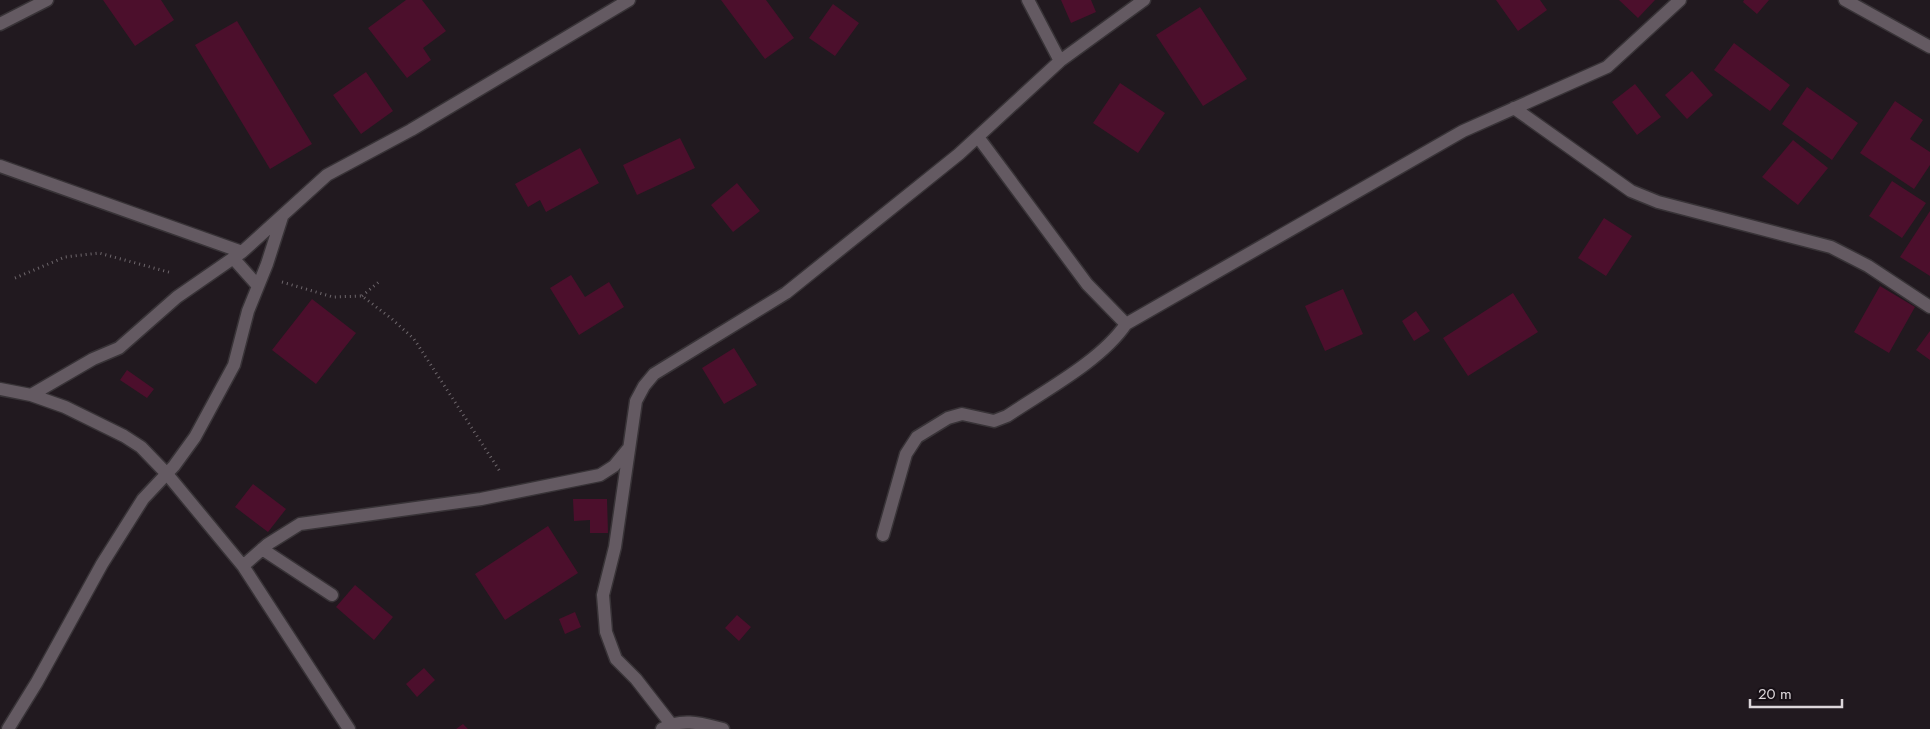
<svg xmlns="http://www.w3.org/2000/svg" width="1930" height="729" viewBox="0 0 1930 729" font-family="Jost,sans-serif">
<style>
.building{fill:#4c0f2c}
.lines{fill:none;stroke-linecap:round;stroke-linejoin:round}
.minor-casing{stroke:#383337;stroke-width:15}
.path{stroke:#6e676c;stroke-width:3;stroke-dasharray:1 4;stroke-linecap:butt}
.minor{stroke:#645a62;stroke-width:12}
</style>
<rect width="100%" height="100%" fill="#21191f"/>
<path class="building" d="M103 0H161L174 20 135 46Z
M406 0H422L446 31 423 48 431 60 407 78 368 28Z
M721 0H766L794 38 765 59Z
M1061 0H1091L1096 12 1071 23Z
M1496 0H1540L1547 10 1518 31Z
M1619 0H1655L1638 18Z
M1744 0H1769L1757 14 1743 2Z
M833 4 859 23 835 56 809 38Z
M1200 7 1247 79 1203 106 1156 35Z
M237 21 312 144 270 169 195 45Z
M1734 43 1790 85 1770 111 1714 70Z
M1692 71 1713 95 1687 119 1665 95Z
M366 72 393 111 361 134 333 95Z
M1120 83 1165 113 1138 153 1093 123Z
M1635 84 1661 117 1637 135 1612 102Z
M1807 87 1858 123 1832 160 1782 124Z
M1895 101 1923 120 1910 139 1930 152V165L1914 189 1860 153Z
M680 138 695 168 637 195 623 165Z
M1793 140 1828 168 1798 205 1762 177Z
M580 148 599 183 546 212 540 200 528 207 515 184Z
M1892 181 1926 203 1902 238 1869 216Z
M737 183 760 211 733 232 711 205Z
M1930 211V276L1900 257Z
M1604 218 1632 236 1606 276 1578 258Z
M571 275 585 297 609 282 624 307 579 335 550 288Z
M1880 286 1915 307 1889 353 1854 332Z
M1343 289 1363 334 1325 351 1305 306Z
M1513 293 1538 332 1468 376 1443 338Z
M312 299 356 333 316 384 272 350Z
M1416 311 1430 331 1414 341 1402 321Z
M1930 331V360L1916 350Z
M734 348 757 385 724 404 702 368Z
M127 370 154 389 147 398 120 380Z
M253 484 286 509 268 532 235 507Z
M573 499H607L608 533H590V520L574 521Z
M548 526 578 573 505 620 475 574Z
M355 585 393 617 374 640 336 607Z
M575 612 581 627 565 634 559 619Z
M737 615 751 627 739 641 725 628Z
M424 668 435 680 417 697 406 684Z
M463 724 468 729H456Z"/>
<g class="lines">
<defs>
<path id="minor" d="M1028 0 1060 61
M1845 0 1930 47
M0 24 47 0
M1514 108 1631 191 1658 202 1831 247 1868 266 1930 307
M978 137 1087 284 1126 324 1463 131 1607 67 1680 0
M0 166 242 252
M233 258 258 286
M0 389 31 395 65 407 124 436 141 447 167 474 243 566 349 729
M31 395 93 359 119 348 177 297 242 252 327 175 411 130 629 0
M883 535 906 454 917 437 948 418 962 414 994 421 1007 416C1044 391 1101 361 1126 324
M262 549 332 595
M243 566 268 544 300 524 481 499 600 475 614 466 628 449
M671 724 636 679 616 659 606 632 603 595 615 547 636 401 644 386 654 374 786 293 959 154 1060 61 1144 0
M8 729 37 682 102 564 143 499 174 466 195 437 234 365 248 311 267 264 282 217
M662 729C682 717 703 724 723 729"/>
</defs>
<use href="#minor" class="minor-casing"/>
<path class="path" d="M15 278 65 257 99 253 172 273
M282 282 333 297 362 296 392 319 414 339 501 473
M362 296 380 281"/>
<use href="#minor" class="minor"/>
</g>
<path d="M1750 699v8h92v-8" fill="none" stroke="#dcd6da" stroke-width="2.5"/>
<text x="1758" y="699" font-size="15" fill="#dcd6da" stroke="#171016" stroke-width="4" paint-order="stroke">20 m</text>
</svg>
